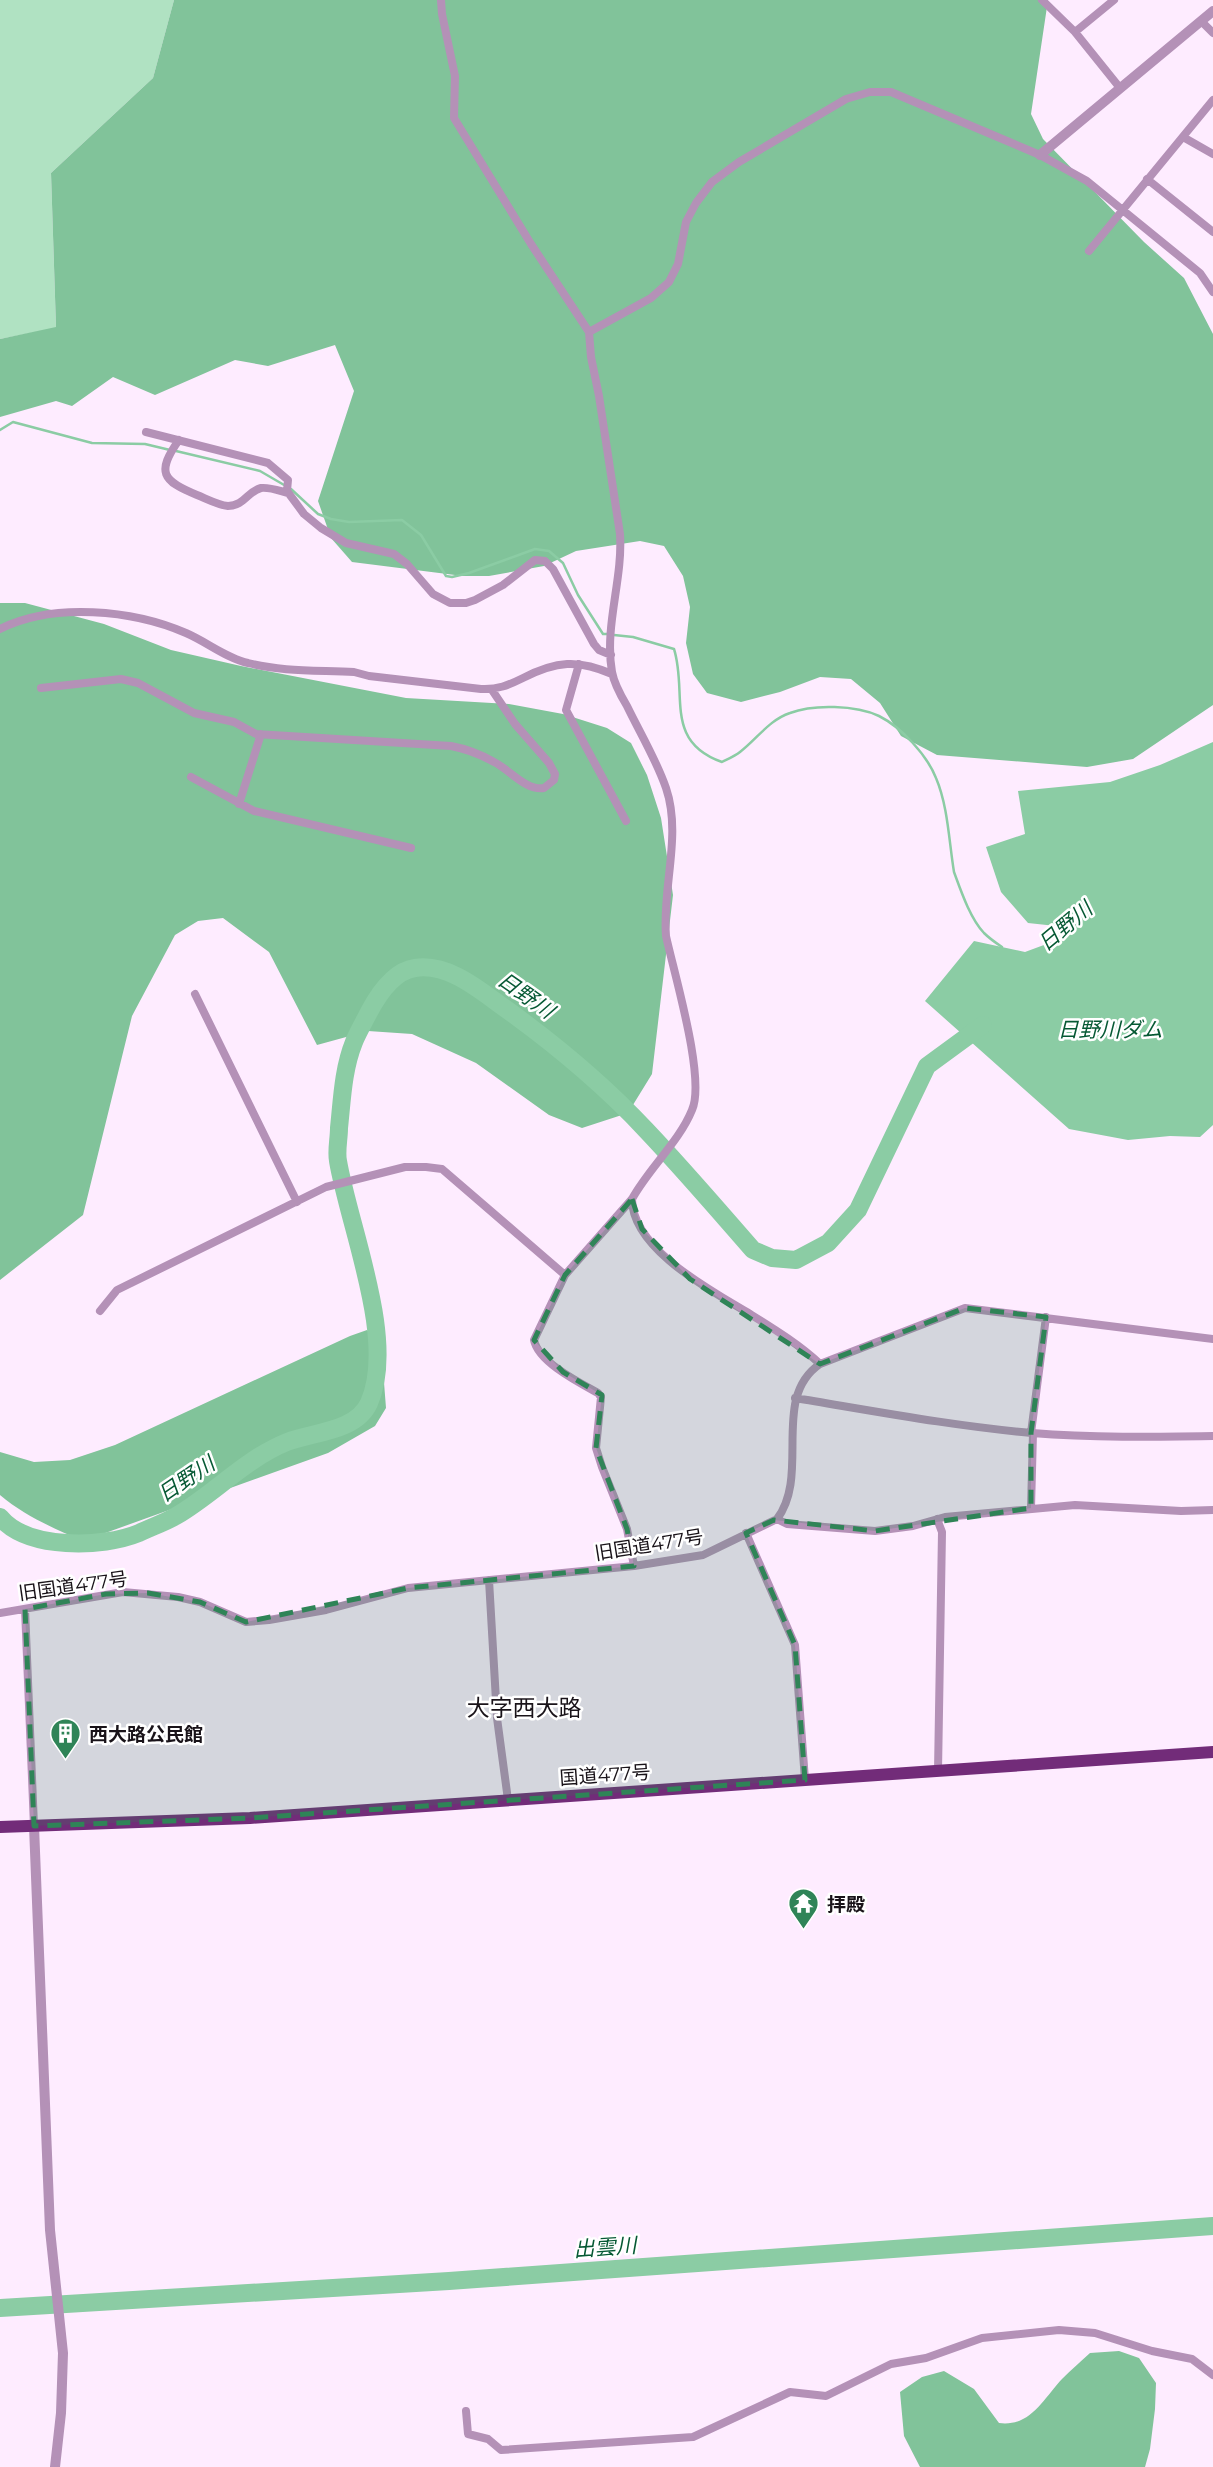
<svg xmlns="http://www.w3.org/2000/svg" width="1213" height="2467" viewBox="0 0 1213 2467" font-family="Montserrat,'Noto Sans JP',sans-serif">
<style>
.green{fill:#b0e2c2}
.forest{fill:#81c39a}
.water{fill:#8bcca4}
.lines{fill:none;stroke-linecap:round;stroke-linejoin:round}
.stream{stroke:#8bcca4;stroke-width:2.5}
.river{stroke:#8bcca4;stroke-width:18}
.minor{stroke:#b491b7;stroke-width:8}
.tertiary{stroke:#b491b7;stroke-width:10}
.trunk{stroke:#722c79;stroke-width:12}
.marked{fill:#2f8457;fill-opacity:0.2;stroke:#2f8457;stroke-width:5;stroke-dasharray:14 9;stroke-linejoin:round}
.labels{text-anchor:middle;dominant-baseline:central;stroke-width:5;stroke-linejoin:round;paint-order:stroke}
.street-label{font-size:19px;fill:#191319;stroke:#fff}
.poi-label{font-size:19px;font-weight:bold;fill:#191319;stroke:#fff;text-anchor:start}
.water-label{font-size:21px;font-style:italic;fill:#065934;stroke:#fff}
.quarter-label{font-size:23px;fill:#191319;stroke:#fff}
</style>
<rect width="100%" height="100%" fill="#feecff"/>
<path class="green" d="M0 0H174L153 78 51 173 56 328 0 339Z"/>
<path class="forest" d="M174 0H1048L1031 114 1043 139 1144 242 1184 278 1213 334V705L1133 759 1087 767 937 755 901 736 880 703 851 679 820 677 780 692 741 702 707 693 693 674 686 643 690 607 683 576 664 546 640 541 576 551 544 566 489 576H463L352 562 331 538 318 501 354 391 335 345 268 366 235 360 155 395 113 377 72 406 56 401 0 417V339L56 327 51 173 153 78Z
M0 603H25L104 624 171 650 241 666 406 698 509 704 563 714 607 728 631 743 647 775 661 818 673 895 652 1074 628 1113 582 1128 549 1115 476 1063 412 1034 368 1031 317 1045 269 952 223 918 198 921 175 935 132 1016 83 1215 0 1280Z
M367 1330 381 1344 386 1408 375 1426 328 1453 83 1541C53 1528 25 1516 0 1495V1452L34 1462 70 1460 115 1445 350 1336Z
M1119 2351 1139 2358 1156 2383 1155 2409 1150 2449 1145 2467H920L904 2436 900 2392 922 2377 944 2371 974 2389 999 2423C1031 2427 1043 2399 1062 2379 1071 2370 1081 2361 1090 2353Z"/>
<path class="water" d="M1213 742V1125L1200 1137 1170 1136 1128 1140 1069 1129 925 1001 974 941 1025 952 1060 939 1056 926 1028 923 1001 892 986 847 1025 834 1018 791 1110 782 1160 765Z"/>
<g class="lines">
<path class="stream" d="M0 430 13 422 92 443 145 444 170 450
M176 451 260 471 291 489 318 514 331 519 349 522 402 520 421 535 446 576 452 577 469 573 535 549 549 551 563 563 578 595 603 634H608
M614 635 633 637 674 649C688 693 663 741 722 762 728 759 735 756 740 752 757 739 769 720 790 713 813 704 856 705 879 716 901 727 927 755 936 778 948 806 949 842 954 872 961 891 970 918 984 933 989 938 996 943 1002 947"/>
<path class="river" d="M0 1517C27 1550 103 1548 139 1533 151 1527 164 1523 176 1516 214 1494 245 1459 287 1442 312 1432 356 1432 369 1403 397 1340 349 1227 338 1161 336 1151 339 1139 339 1128 342 1100 343 1069 354 1042 358 1032 364 1022 369 1012 378 995 394 971 415 968 446 963 476 987 499 1004 551 1041 602 1083 646 1130 683 1169 718 1210 753 1250L772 1258 796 1260 828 1243 858 1210 927 1066 983 1025
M0 2308 449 2281 1213 2226"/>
<path class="minor" d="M441 0 442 14 455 76 454 118 531 244 589 332 591 357 599 396 620 534C623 580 604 626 612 672 614 683 621 696 627 706 640 733 656 759 666 788 682 835 662 887 666 936 674 973 706 1079 692 1110 679 1142 649 1168 632 1199L565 1275 534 1340C538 1362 580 1383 598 1393L601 1397 596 1448 602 1467 627 1529 634 1566
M1042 0 1075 32
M1114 0 1075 32 1120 88
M1201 21 1213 33
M1183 137 1213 154
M1147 179 1213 232
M1089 251 1213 100
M589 332 651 298 669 282 678 264 686 222 696 203 712 182 739 162 846 99 870 92H891L1040 155 1087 181 1200 273 1213 292
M146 432 268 463 288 480 287 491 304 514 321 528 346 543 394 554 407 564 433 594 450 603H466L475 600 503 585 535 560 545 561 553 569 594 644 599 650 611 655
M179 440C156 472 162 481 197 495 207 499 218 505 228 506 244 506 248 491 261 488 270 487 280 491 288 493
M0 629C53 602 133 610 186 633 207 642 226 658 248 663 282 672 320 670 354 672L369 676 481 689C497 690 509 685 523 678 556 661 578 659 612 674
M579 664 566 710 626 821
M41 688 121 679 138 683 194 713 234 722 256 734 451 746C467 749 480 754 494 762 510 770 526 791 544 788L554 780 555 774 549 763 515 724 492 690
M191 777 254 811 411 848
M239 804 261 734
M195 994 297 1202
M632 1199C632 1250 714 1292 750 1314 774 1329 800 1345 820 1364
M100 1311 117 1290 326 1187 405 1167H426L442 1169 565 1275
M795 1398C874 1411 953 1426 1032 1433 1092 1438 1153 1437 1213 1436
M1031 1433 1046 1317
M1031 1508 1033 1433
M777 1519 787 1524 875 1531 913 1526 945 1517 1075 1505 1181 1511 1213 1510
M937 1519 942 1532 938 1771
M746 1533 795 1645 805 1780
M489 1580 497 1718 508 1800
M25 1609 34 1826
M0 1613 123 1592 178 1597 200 1602 246 1622 269 1620 326 1610 408 1588 634 1566 703 1555 777 1519C811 1474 770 1398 820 1364L965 1308 1213 1339
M466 2411 468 2434 488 2439 501 2450 693 2437 790 2392 826 2396 891 2364 926 2358 982 2338 1059 2330 1095 2333 1152 2351 1192 2359 1213 2375"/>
<path class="tertiary" d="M1040 155 1213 11
M34 1826 50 2230 63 2353 61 2413 55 2467"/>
<path class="trunk" d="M0 1827 250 1818 1213 1752"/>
</g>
<path class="marked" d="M632 1199 642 1229 690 1279 820 1364 965 1308 1046 1317 1031 1433V1508L875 1531 774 1520 746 1533 795 1645 805 1780 250 1818 34 1826 25 1609 106 1594 148 1593 200 1602 246 1622 408 1588 634 1566 627 1529 596 1448 602 1395 563 1372 534 1340 565 1275Z"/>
<defs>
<symbol id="building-pin" viewBox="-11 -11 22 30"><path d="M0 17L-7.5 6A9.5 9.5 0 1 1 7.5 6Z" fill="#2f8457" stroke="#fff"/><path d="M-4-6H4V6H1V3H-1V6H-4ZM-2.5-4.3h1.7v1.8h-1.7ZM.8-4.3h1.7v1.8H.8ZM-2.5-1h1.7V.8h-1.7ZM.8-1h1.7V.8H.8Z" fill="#fff"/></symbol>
<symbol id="temple-pin" viewBox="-11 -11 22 30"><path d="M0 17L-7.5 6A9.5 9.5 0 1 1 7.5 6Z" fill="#2f8457" stroke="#fff"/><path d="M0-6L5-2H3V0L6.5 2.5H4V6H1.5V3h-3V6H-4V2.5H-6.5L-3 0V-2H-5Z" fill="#fff"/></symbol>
</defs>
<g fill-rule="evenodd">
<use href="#building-pin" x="48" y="1716" width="35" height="47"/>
<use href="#temple-pin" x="786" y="1886" width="35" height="47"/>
</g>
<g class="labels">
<g class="street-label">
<text transform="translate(649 1545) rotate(-9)">旧国道477号</text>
<text transform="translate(73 1586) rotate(-8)">旧国道477号</text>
<text transform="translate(605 1775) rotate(-4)">国道477号</text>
</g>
<g class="poi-label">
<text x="89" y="1734">西大路公民館</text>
<text x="827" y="1904">拝殿</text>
</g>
<g class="water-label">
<text transform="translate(1065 926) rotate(-40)">日野川</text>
<text transform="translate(526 995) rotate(35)">日野川</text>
<text x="1110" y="1029">日野川ダム</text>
<text transform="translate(186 1479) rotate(-34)">日野川</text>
<text transform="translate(605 2247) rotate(-4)">出雲川</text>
</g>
<g class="quarter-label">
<text x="524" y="1708">大字西大路</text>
</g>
</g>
</svg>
